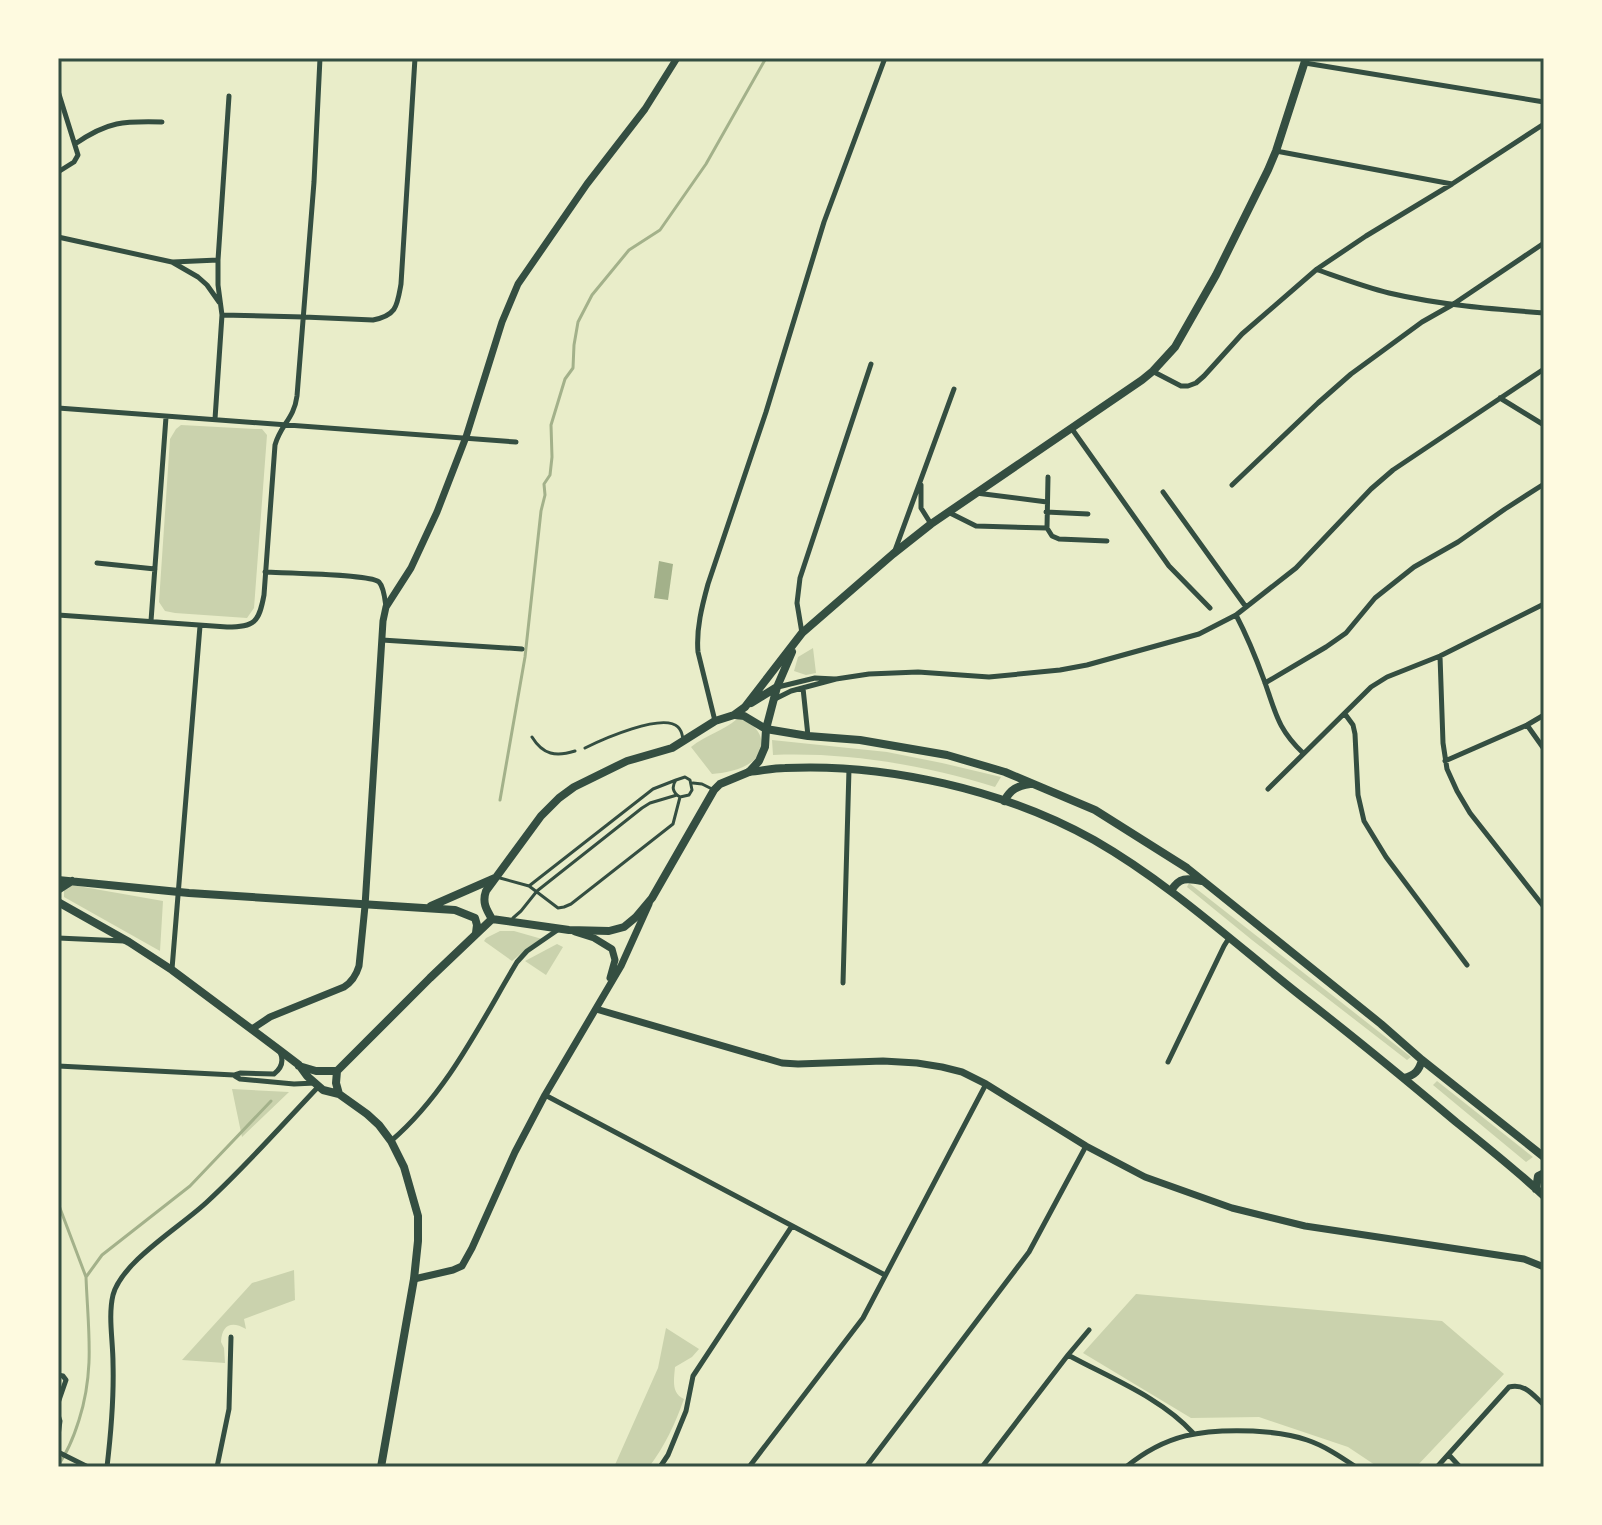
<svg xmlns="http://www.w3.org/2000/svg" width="1602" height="1525" viewBox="0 0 1602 1525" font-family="'Varela Round',sans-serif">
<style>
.green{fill:#cad2ad}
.water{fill:#a3b18a}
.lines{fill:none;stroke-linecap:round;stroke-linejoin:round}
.stream{stroke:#a3b18a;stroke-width:3}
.service{stroke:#344e41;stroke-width:3}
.minor{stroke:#344e41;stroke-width:5}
.tertiary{stroke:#344e41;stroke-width:7}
.secondary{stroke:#344e41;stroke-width:8}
.primary{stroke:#344e41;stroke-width:8}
.neatline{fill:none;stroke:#344e41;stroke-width:3}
</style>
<rect width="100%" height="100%" fill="#e9edc9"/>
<path class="green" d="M181 425 255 429H262L267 435 254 608 247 618 175 613 165 611 159 602 170 439 176 429Z
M813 648 816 673 806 675 794 671 798 657Z
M737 719C752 720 767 736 760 752 753 768 727 773 712 774L691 747C706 735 723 731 737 719Z
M772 740 887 752 942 763 1001 777 995 787C924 765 848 752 773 755Z
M1189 883 1411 1057 1407 1060 1252 940 1187 887Z
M72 885 163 901 160 951 64 897V890Z
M500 931H514L542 939 530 946 512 961 484 941 486 938Z
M557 944 563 947 546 975 525 961Z
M1437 1081 1533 1157 1526 1162 1433 1085Z
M232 1089 289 1092 242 1137Z
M294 1270 295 1300 244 1319 246 1329C232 1321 222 1324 221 1342L224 1348 225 1363 182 1360 252 1283Z
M1136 1294 1442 1321 1504 1374 1416 1467H1378L1348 1447 1259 1417 1191 1418 1083 1353Z
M666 1328 699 1349 692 1357 675 1367C674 1380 671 1393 684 1399 675 1424 665 1446 649 1467H614L658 1368Z"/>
<path class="water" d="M659 561 673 564 668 600 654 598Z"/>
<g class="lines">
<path class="stream" d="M500 800 525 657 541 511 545 495 544 484 550 475 552 457 551 425 565 379 573 368 574 345 578 322 592 295 629 250 660 230 706 164 766 58
M58 1203 86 1277
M58 1465C68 1452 74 1436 79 1420 95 1370 88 1329 86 1277L102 1255 190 1186 271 1101"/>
<path class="service" d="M532 737C543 755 556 757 575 751
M585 748C601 740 663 712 678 727 682 731 682 734 683 739
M693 783 702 784 712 789
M500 878 529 886 653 789 676 780
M529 886 558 908 564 907 571 904 673 824 680 797C673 793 671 787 676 780L685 777 690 780 692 790 689 795 680 797
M513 918 521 911 537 891 642 808 650 803 677 795"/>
<path class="minor" d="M1305 63 1544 102
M58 91 78 155 74 162 58 172
M75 144C108 121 124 121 162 122
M1276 151 1452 184
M58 237 172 262 198 277 207 285 219 302
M173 262 218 260
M1318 270C1341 278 1365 287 1389 293 1440 305 1492 309 1544 313
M222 315 304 317 373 320C397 315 397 306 401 284L415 58
M1154 372 1181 386H1188L1196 383 1204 376 1242 334 1317 269 1366 236 1452 184 1544 124
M1500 398 1544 425
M58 408 516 442
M215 419 222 315 218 285V260L229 96
M1072 429 1169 566 1210 608
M921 485V508L931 524
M1232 485 1318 403 1351 374 1422 322 1452 305 1544 243
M1163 492 1246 607
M976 493 1047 502
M1046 512 1088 514
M950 513 976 526 1047 528 1052 536 1059 539 1107 541
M1047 528 1048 477
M894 553 954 389
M97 563 155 569
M265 572C282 573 371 574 379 582 384 587 385 600 386 607
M58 615 227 627C255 627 259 622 264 595L275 445C281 424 294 419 297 396L314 182 320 58
M1236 615C1247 636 1256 658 1264 680 1276 713 1277 728 1303 753
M151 621 166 417
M802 633 797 603 800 578 871 364
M382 640 522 649
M1440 656 1443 743 1447 769 1457 791 1470 813 1544 907
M1265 683 1326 647 1346 633 1375 598 1414 567 1458 542 1505 509 1544 484
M778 687 815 678 835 679
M803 688 808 736
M775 699 791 691 836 679 869 674 918 672 989 677 1060 670 1087 665 1199 634 1236 615 1296 568 1371 489 1393 470 1544 369
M1345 714 1353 725 1355 734 1358 795 1364 821 1386 857 1467 965
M715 721 698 652C696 629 702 606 708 584L766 412 824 222 885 58
M1527 725 1544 749
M1445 761 1527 725 1544 715
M1268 789 1371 687 1387 677 1440 656 1544 604
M58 938 124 941
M172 969 200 626
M843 983 849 769
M1168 1062 1224 946 1229 938
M58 1066 234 1075 240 1073 274 1074C282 1068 284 1061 280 1052
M235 1076 240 1079 294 1084 315 1083
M545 1095 885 1275
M391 1141C447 1093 480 1024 517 962L527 951 559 929
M1068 1355C1108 1377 1162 1398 1193 1433
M58 1375 63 1376 66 1380 58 1403
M58 1415 60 1421 58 1436
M58 1452 88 1467
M1449 1455 1460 1467
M107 1467C111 1433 114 1397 113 1363 113 1341 108 1316 113 1295 122 1261 182 1226 208 1201 247 1165 282 1125 319 1086
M217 1467 229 1409 231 1337
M660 1467 668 1455 686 1411 693 1376 792 1226
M749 1467 863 1318 986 1084
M866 1467 1029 1252 1086 1146
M982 1467 1068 1355 1089 1330
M1126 1467C1166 1434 1202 1429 1253 1431 1271 1432 1290 1434 1307 1440 1325 1446 1341 1457 1356 1467
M1437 1467 1509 1387C1525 1383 1533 1395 1544 1405"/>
<path class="tertiary" d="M575 932 594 938 612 949 615 960 610 978
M596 1009 782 1063 798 1064 883 1061 917 1063 942 1067 962 1072 986 1084 1086 1146 1145 1177 1232 1208 1305 1226 1524 1259 1544 1267
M252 1029 270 1017 344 987C352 982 356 976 359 966L365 906 383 621 386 607 411 568 437 512 466 437 502 322 518 284 587 184 645 109 677 58
M414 1279 453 1270 462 1266 472 1248 515 1152 545 1095 621 966 649 904"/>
<path class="secondary" d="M751 703 777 687
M735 715 744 716 766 729
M58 880 189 893 455 910 475 918 477 925 476 933
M58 890 72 881
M58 902 129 942 172 970 278 1049 299 1065 307 1076 323 1090 339 1094 367 1114 379 1125 391 1141 404 1167 418 1216V1241L414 1279 381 1467
M431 906 495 878
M492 919C486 909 482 902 486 891L541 816 559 798 574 787 627 761 672 748 715 721 734 715 745 707 802 633 893 554 931 524 1142 380 1153 371 1175 347 1216 275 1268 170 1276 151 1306 58
M492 919 569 930 609 931 624 927 636 917 652 898 714 790 720 784 749 772 759 761 765 747 766 729 777 687 792 652
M299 1066 316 1071H337
M337 1071 430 978 492 919
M337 1071 336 1083 339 1094"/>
<path class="primary" d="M766 729 808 736 860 740 947 755 1005 772 1095 810 1187 868 1381 1024 1422 1060 1544 1157
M749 772C761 771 773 768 785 768 886 763 1005 790 1094 840 1169 883 1234 943 1301 996 1354 1037 1405 1079 1456 1122 1486 1146 1516 1170 1544 1196
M1004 801C1011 789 1017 786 1030 784
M1171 891C1179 877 1187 878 1202 881
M1404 1078C1415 1075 1419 1071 1422 1060
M1536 1189 1538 1176 1544 1173"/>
</g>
<rect width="1602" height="1525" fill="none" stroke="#fefae0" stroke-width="120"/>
<rect x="60" y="60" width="1482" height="1405" class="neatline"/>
</svg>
